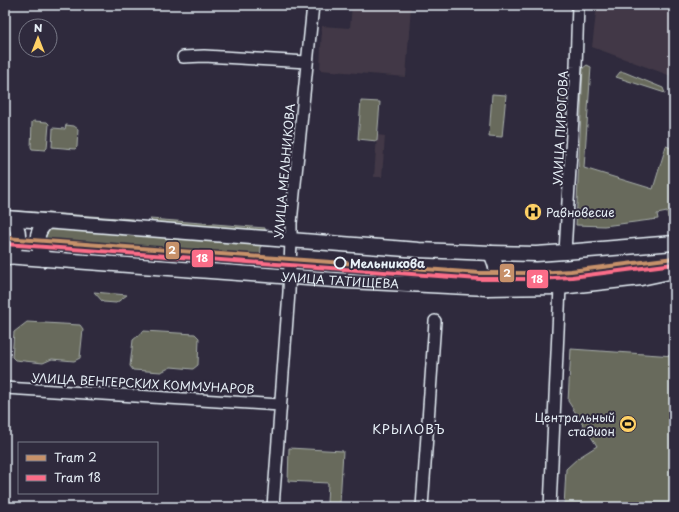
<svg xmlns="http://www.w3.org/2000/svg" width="679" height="512" viewBox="0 0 679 512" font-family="'Playpen Sans',sans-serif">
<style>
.built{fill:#423946}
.green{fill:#686b5c;stroke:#a8aeaa}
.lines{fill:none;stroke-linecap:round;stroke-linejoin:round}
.minor-casing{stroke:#e8f1f8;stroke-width:14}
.major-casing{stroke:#e8f1f8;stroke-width:17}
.minor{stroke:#2f2a3d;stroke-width:11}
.major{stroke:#2f2a3d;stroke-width:14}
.tram-1-casing{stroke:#2f2a3d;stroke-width:7}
.tram-2-casing{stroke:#2f2a3d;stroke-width:7}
.tram-1{stroke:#c7916a;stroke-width:4}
.tram-2{stroke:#fb6d88;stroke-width:4}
.stop-dot{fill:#2f2a3d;stroke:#e8f1f8;stroke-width:2}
.labels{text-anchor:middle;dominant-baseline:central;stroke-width:4;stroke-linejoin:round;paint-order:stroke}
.street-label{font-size:12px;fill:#e8f1f8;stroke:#2f2a3d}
.poi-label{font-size:12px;fill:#e8f1f8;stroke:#2f2a3d;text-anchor:start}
.stop-label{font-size:12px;font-weight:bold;fill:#e8f1f8;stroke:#2f2a3d;text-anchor:start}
.neighbourhood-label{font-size:13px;letter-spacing:1px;fill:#e8f1f8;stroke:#2f2a3d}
.line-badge{stroke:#2f2a3d;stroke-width:1.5}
.badge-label{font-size:11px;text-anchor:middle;font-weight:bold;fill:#fff}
</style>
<rect width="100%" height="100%" fill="#2f2a3d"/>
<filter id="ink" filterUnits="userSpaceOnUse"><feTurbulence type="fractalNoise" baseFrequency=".025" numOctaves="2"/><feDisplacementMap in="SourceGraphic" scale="8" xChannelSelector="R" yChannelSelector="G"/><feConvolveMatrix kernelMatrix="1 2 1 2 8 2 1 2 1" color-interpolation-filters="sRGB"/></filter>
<g filter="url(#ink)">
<path class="built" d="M352 5H411L406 77 320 70 322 26 350 28Z
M597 5H674V77L592 47Z
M377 135 385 136 382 177H374Z"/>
<path class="green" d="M587 65 591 67 584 168 653 189 666 146 674 149V216L668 218 667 212 657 214 658 219 604 226 576 225 583 68Z
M620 72H624L663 88 665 93 616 77Z
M559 89 565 96 564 123 562 125 557 120Z
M492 94 506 95 502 137 489 136Z
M361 101 380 102 377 141 358 139Z
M34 121 47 122 49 124 47 148 45 150 32 149 31 147 32 122Z
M66 125 74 126 78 129 77 147 75 149 52 147 53 128 65 129Z
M5 210 133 219V220L131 221 5 212Z
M150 219 265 228V232L153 222Z
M48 227 257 243 261 245 260 262 256 264 47 250 43 247 41 233Z
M94 292 127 295 116 303 103 302Z
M27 322 80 325 83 329 80 358 74 361 52 359 43 363 15 360 12 357 14 332Z
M144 331 195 334 199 338 198 365 193 369 171 367 161 372 133 370 130 366 133 340Z
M571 349 674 356V507H564L566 469 578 458 597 446 568 401Z
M289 448 343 451 340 503H327L328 483 288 481Z"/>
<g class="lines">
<defs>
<path id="minor" d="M183 57 204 56 307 62
M565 252 576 67 578 5
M5 388 280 405
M273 507 289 292 291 240V223L313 5
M422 507 435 321
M550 507 560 287"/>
<g id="major">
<path d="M5 218 419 250 491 253 536 254 565 252 674 243"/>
<path id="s1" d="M5 256 348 281 487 288 560 287 641 278 674 271"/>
<path d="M9 257C18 243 23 233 11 219"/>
<path d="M44 259C37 245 33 233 47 222"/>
<path d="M487 288C498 271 499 272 491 253"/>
</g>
</defs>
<use href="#minor" class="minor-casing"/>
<use href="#major" class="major-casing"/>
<use href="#minor" class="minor"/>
<use href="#major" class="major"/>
<defs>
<path id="tram-1" d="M5 238 479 273H537L571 271 674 258"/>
<path id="tram-2" d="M5 244 479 279H537L572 277 674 264"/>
</defs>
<use href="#tram-1" class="tram-1-casing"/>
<use href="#tram-2" class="tram-2-casing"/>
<use href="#tram-1" class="tram-1"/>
<use href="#tram-2" class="tram-2"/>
</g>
</g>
<defs>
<symbol id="hospital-disc" viewBox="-11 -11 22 22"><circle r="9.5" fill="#ffd166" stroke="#2f2a3d"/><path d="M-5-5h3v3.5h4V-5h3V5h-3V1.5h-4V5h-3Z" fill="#111"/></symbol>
<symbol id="stadium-disc" viewBox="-11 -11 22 22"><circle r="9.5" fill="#ffd166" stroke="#2f2a3d"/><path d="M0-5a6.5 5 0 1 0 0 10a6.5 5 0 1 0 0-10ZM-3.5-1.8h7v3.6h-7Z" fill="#111"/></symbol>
</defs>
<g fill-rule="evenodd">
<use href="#hospital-disc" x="523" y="202" width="20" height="20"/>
<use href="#stadium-disc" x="618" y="414" width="20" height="20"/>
</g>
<circle class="stop-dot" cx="340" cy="263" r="5.5"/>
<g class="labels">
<g class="street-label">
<text transform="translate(560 128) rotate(-87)">УЛИЦА ПИРОГОВА</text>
<text transform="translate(284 171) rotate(-85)">УЛИЦА МЕЛЬНИКОВА</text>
<text stroke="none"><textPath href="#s1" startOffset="336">УЛИЦА ТАТИЩЕВА</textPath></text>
<text transform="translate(143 383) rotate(3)">УЛИЦА ВЕНГЕРСКИХ КОММУНАРОВ</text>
</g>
<g class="poi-label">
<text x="546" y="212">Равновесие</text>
<text x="615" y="417" text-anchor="end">Центральный<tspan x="615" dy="14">стадион</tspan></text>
</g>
<g class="stop-label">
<text x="350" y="263">Мельникова</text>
</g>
<g class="neighbourhood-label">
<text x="409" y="428">КРЫЛОВЪ</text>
</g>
</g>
<g class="line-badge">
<rect x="165" y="241" width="15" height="19" rx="4" fill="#c7916a"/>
<rect x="191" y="249" width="23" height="19" rx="4" fill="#fb6d88"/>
<rect x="499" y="263" width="16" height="20" rx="4" fill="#c7916a"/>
<rect x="526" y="269" width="23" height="20" rx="4" fill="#fb6d88"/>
</g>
<g class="badge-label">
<text x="172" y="254">2</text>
<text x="202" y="262">18</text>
<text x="507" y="277">2</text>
<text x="537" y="283">18</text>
</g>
<rect width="679" height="512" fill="none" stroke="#2f2a3d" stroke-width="20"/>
<rect x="10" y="10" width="659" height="492" fill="none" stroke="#e8f1f8" stroke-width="1.5" filter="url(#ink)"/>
<rect x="18" y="442" width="140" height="52" fill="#2f2a3d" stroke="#797a88"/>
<rect x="26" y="455" width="20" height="6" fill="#c7916a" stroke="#797a88"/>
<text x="54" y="462" font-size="12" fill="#e8f1f8">Tram 2</text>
<rect x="26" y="475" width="20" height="6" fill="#fb6d88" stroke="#797a88"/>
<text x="54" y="482" font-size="12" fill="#e8f1f8">Tram 18</text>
<g transform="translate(38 38)"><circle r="19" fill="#2f2a3d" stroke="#797a88"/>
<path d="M0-3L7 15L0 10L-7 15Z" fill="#ffd166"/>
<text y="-6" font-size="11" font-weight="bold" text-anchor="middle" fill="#e8f1f8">N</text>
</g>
</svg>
